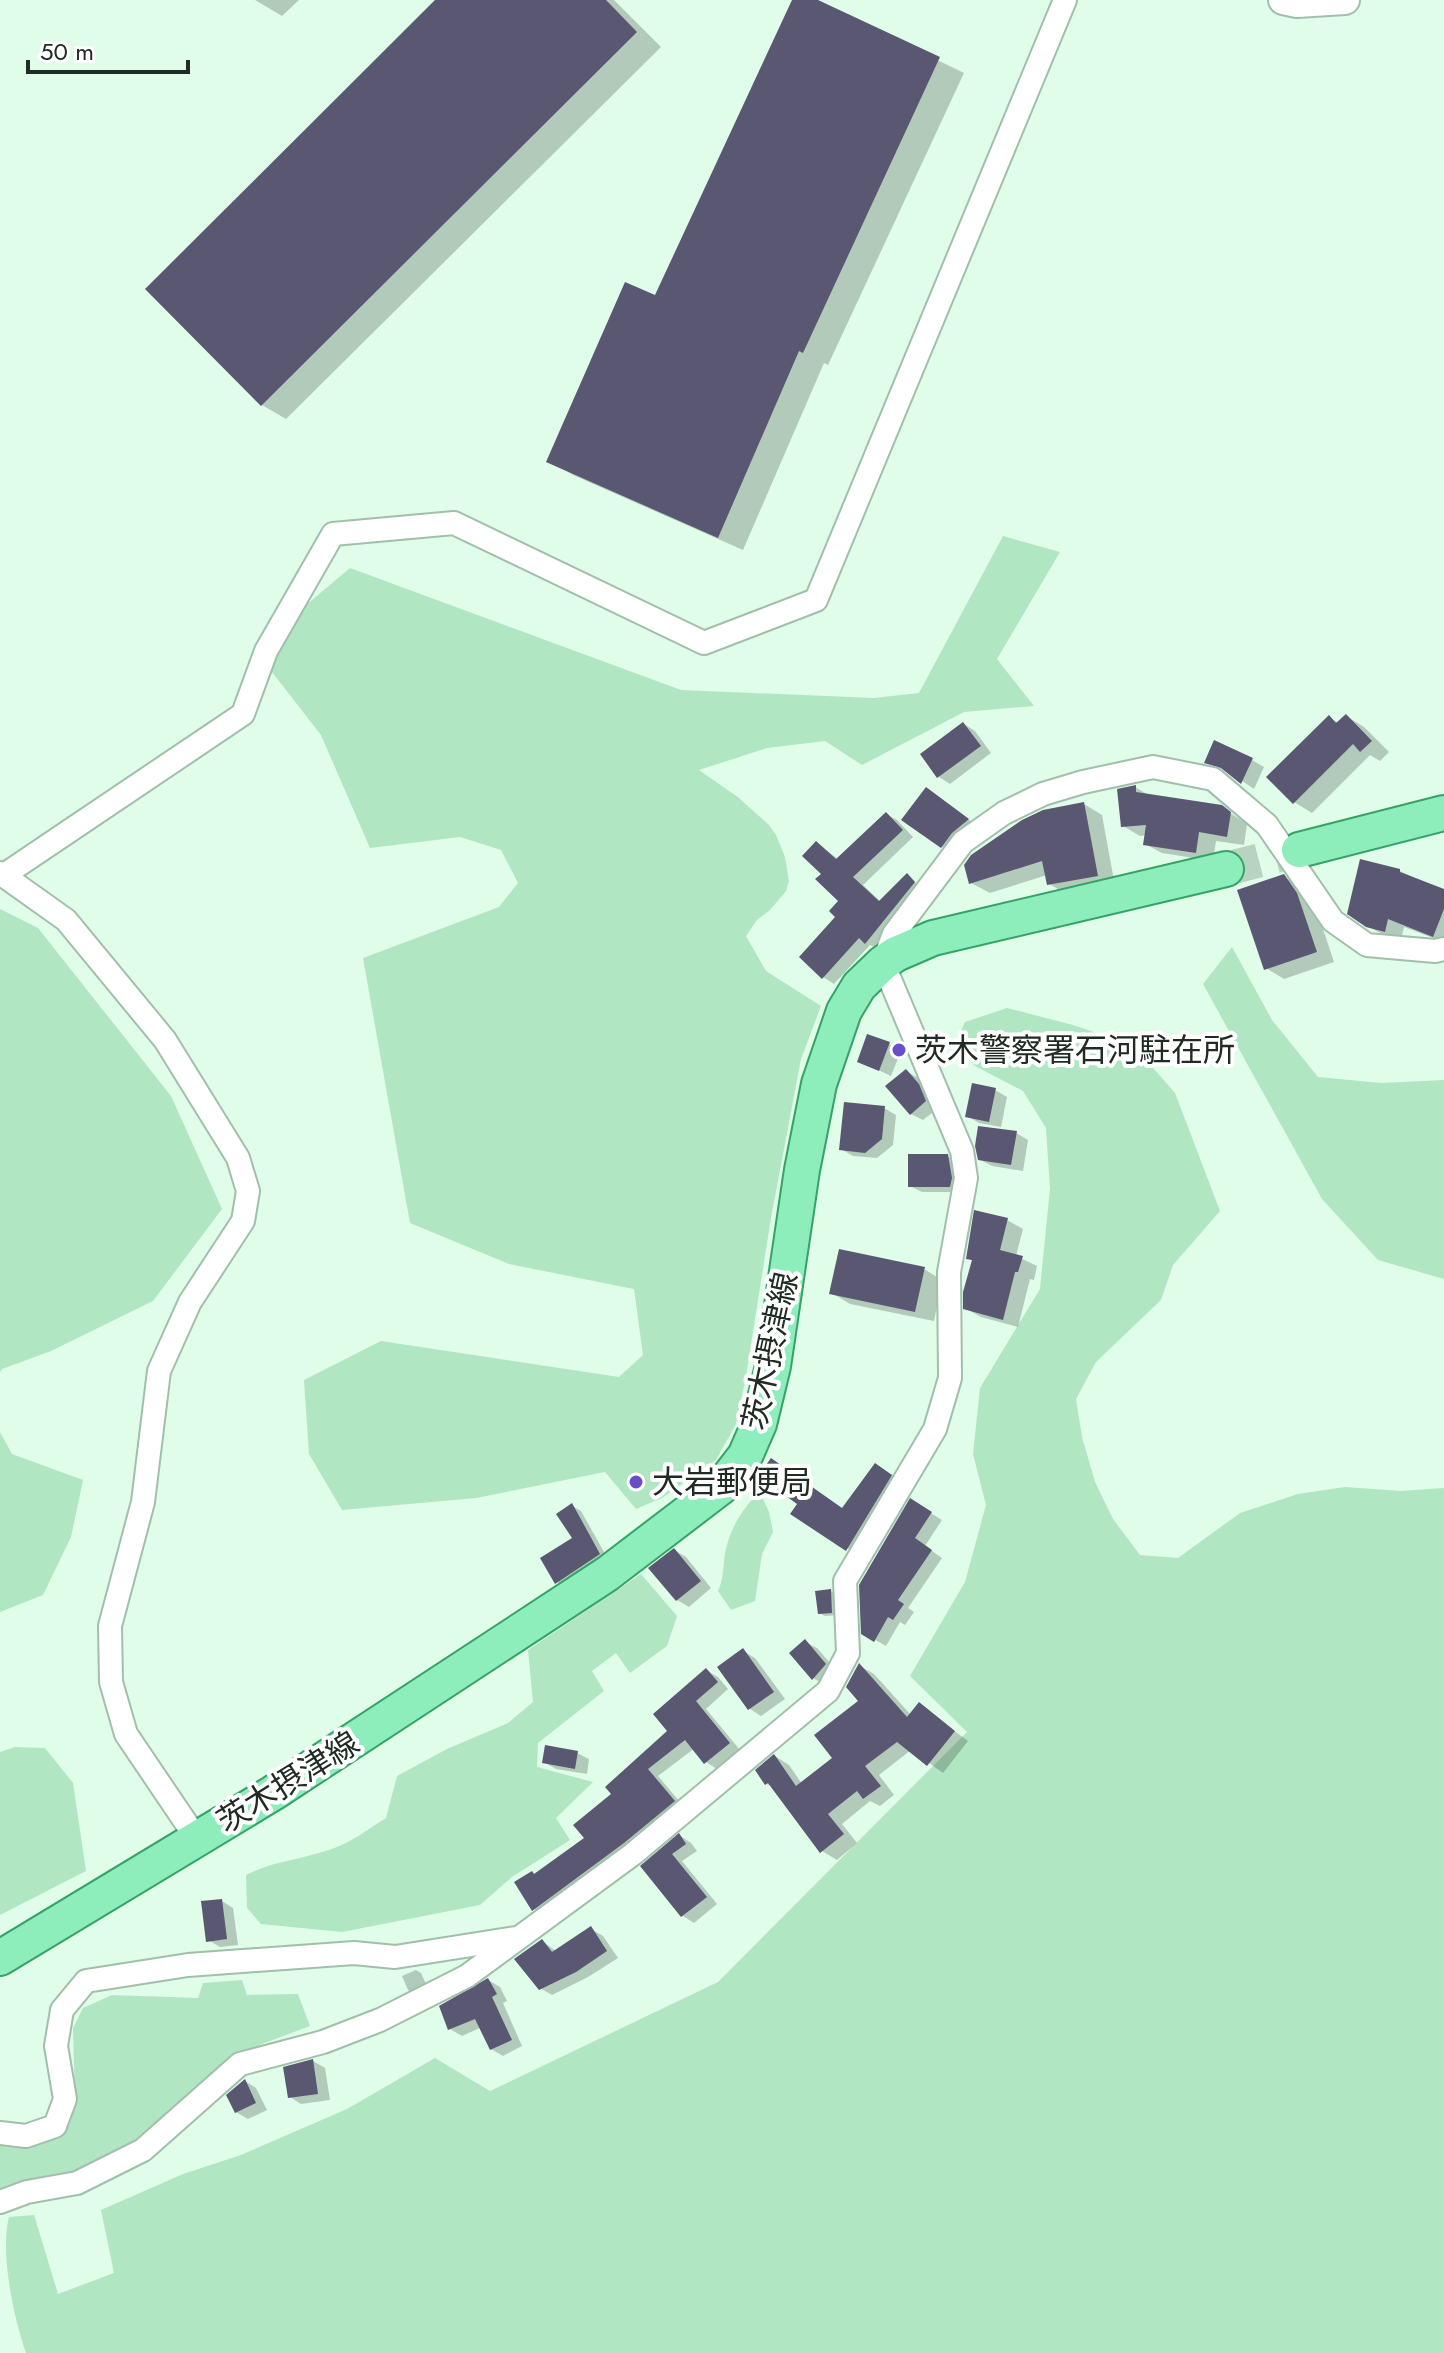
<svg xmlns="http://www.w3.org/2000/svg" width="1444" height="2353" viewBox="0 0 1444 2353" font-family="Jost,'Noto Sans JP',sans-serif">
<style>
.green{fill:#b1e6c3}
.shadow{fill:#0003}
.building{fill:#595771}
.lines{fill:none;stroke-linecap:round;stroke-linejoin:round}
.primary-tunnel{stroke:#b9d3c1;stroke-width:34;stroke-dasharray:34 17;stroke-linecap:butt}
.minor-casing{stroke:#a2bfab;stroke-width:26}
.tertiary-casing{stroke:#a2bfab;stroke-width:32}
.primary-casing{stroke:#35a268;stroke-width:38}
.minor{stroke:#fff;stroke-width:22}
.tertiary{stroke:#fff;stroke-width:28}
.primary{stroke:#8deebb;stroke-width:34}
.poi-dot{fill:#674fc8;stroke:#fff;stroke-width:3}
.labels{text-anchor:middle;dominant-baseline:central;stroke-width:8;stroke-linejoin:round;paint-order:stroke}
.poi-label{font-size:32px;fill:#202b23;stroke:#fff;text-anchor:start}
.street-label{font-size:32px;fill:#202b23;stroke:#fff}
</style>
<rect width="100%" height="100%" fill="#dffde8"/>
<path class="green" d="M1003 536 1060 552 997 659 1034 706 964 712 862 765 825 741 767 748 699 770 739 798 769 825 776 835 785 857 789 881 786 891 770 910 757 920 746 936 766 971 821 1006 801 1059 771 1218 745 1382 736 1424 716 1460 662 1498 636 1509 605 1472 476 1498 342 1510 309 1454 304 1380 381 1341 619 1377 643 1355 634 1289 509 1264 410 1223 363 958 499 907 518 883 501 850 460 837 370 848 321 735 254 649 350 568 681 690 874 698 919 693Z
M0 909 38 928 171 1096 222 1209 153 1301 51 1351 2 1369 0 1372Z
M1232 947 1272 1020 1318 1077 1381 1083 1444 1080V1279L1378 1260 1322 1199 1203 984Z
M1007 1008 1073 1025 1133 1045 1175 1093 1220 1211 1173 1265 1161 1300 1096 1362 1076 1399 1082 1437 1095 1482 1113 1519 1140 1555 1178 1558 1240 1513 1298 1494 1345 1487 1401 1491 1444 1488V2353H26C13 2316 0 2252 9 2217L34 2215 58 2294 114 2273 101 2210 183 2174 241 2155 347 2109 435 2058 490 2091 718 1982 967 1732 910 1676 965 1582 986 1505 973 1454 980 1388 1040 1289 1050 1189 1046 1128 1023 1091 975 1066 954 1045 965 1022Z
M0 1432 12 1454 83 1480 71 1537 43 1595 0 1612Z
M760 1492 769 1512 773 1532 762 1554 755 1601 731 1610 718 1591C724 1579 723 1565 725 1553 730 1529 742 1508 760 1492Z
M641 1574 677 1616 667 1646 630 1673 616 1653 592 1671 604 1691 538 1743 537 1767 593 1782 556 1818 570 1840 512 1877 480 1905 342 1932 261 1924 247 1908 246 1875C275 1860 307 1859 337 1847 354 1840 370 1828 386 1818L397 1776 447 1749 508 1723 533 1702 528 1650Z
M15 1747 45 1748 73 1783 86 1871 0 1915V1752Z
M242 1980 247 1995 298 1994 310 2026 241 2052 141 2142 76 2173 0 2194V2142L63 2132 75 2105 73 2028 83 2008 112 1995 198 1998 203 1983Z"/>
<path class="shadow" d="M255 0H299L282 16Z
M438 0H614L661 47 286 419 262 405Z
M794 0H814L964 73 828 365 824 363 743 550 573 475 549 461 656 298Z
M1346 716 1364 727 1389 752 1380 761 1370 755 1312 813 1294 802 1329 718 1339 723Z
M964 724 975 731 991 753 950 784 939 777Z
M1252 760 1264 767 1254 789 1229 772 1207 762Z
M1135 787 1152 797 1221 807 1247 824 1244 845 1216 841 1213 861 1162 853 1145 844 1146 835 1140 836 1123 826Z
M926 790 985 831 960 857 942 847Z
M1084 804 1102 815 1115 886 1067 894 1049 884 1047 875 990 893 971 883Z
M886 814 897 820 913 837 863 885 881 902 907 876 925 890 878 949 870 945 834 984 823 977 841 901 824 874 817 843 838 859Z
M1400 871 1444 891V942L1404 927 1401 940 1384 935 1367 926Z
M1283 876 1302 887 1315 905 1334 962 1284 979 1266 968Z
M889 1044 901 1051 891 1076 859 1061Z
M906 1071 918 1078 930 1093 937 1109 923 1120 911 1114Z
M995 1090 1007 1097 1001 1127 979 1123 967 1116Z
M884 1108 896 1115 893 1145 877 1158 853 1156 841 1149Z
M1016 1133 1028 1140 1023 1171 992 1166 979 1159Z
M947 1156 959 1163 962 1192H922L910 1186Z
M1007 1220 1023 1229 1016 1256 1037 1266 1034 1280 1030 1279 1018 1327 981 1317 965 1308 973 1261 968 1258Z
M924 1269 942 1280 934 1321 850 1304 832 1293Z
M891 1474 906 1485 863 1558 793 1513 843 1510Z
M911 1501 942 1520 925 1546 942 1558 908 1608 914 1612 905 1625 900 1622 886 1646 863 1633Z
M572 1506 581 1511 608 1559 566 1587 557 1582 575 1539Z
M674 1550 686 1557 711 1588 689 1607 677 1600Z
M831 1591 836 1594 837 1615 825 1616 819 1613Z
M805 1642 817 1648 837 1671 825 1685 813 1678Z
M743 1651 755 1658 785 1699 761 1716 750 1709 720 1668Z
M860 1666 874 1674 911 1715 919 1705 968 1741 943 1773 911 1750 879 1775 894 1795 880 1806 870 1801 842 1824 857 1843 837 1860 822 1851 774 1788 767 1784 775 1756 789 1765 802 1784 834 1759 861 1701Z
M707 1671 718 1677 728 1689 706 1709 740 1750 717 1769 706 1762 695 1748 658 1776 685 1808 545 1916 534 1909 532 1873 536 1875 587 1838 614 1794 670 1731Z
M577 1753 589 1759 587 1774 556 1769 544 1762Z
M680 1836 691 1843 697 1851 682 1861 717 1904 694 1923 683 1916 643 1866Z
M222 1901 233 1908 238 1945 220 1947 208 1940Z
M591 1929 603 1936 618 1958 588 1977 552 1995 540 1988 542 1941 556 1951Z
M416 1970 421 1973 427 1986 413 1993 408 1990 402 1976Z
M488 1980 500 1987 507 2001 503 2003 522 2046 503 2056 491 2049 482 2027 462 2036 450 2029Z
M313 2061 325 2068 330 2100 301 2104 290 2097Z
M245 2081 256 2088 267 2110 248 2119 236 2112Z"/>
<path class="building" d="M435 0H606L637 32 261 406 145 289Z
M792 0H818L940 57 803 353 799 351 718 538 546 462 625 282 655 295Z
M1346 714 1372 741 1360 752 1353 744 1293 804 1266 777 1329 715 1336 723Z
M963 722 981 746 937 778 920 754Z
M1214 740 1253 758 1241 784 1221 768 1204 763Z
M1136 785V792L1222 805 1231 812 1227 837 1199 832 1196 853 1143 845 1146 825 1121 827 1117 789Z
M926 787 969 819 952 833 941 848 901 820Z
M1084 802 1098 876 1047 885 1042 861 969 884 964 865 971 855 1022 820 1043 810Z
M886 812 903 830 853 877 879 901 907 873 915 882 865 944 859 938 822 979 799 957 835 917 829 911 838 901 815 879 821 874 802 856 816 841 836 859Z
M1360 859 1400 869V872L1444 889V909L1433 937 1388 919 1385 932 1366 927 1347 914Z
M1284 874 1297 893 1317 952 1264 970 1237 890Z
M867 1034 890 1042 879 1071 857 1062Z
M906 1069 919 1084 926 1101 910 1115 885 1086Z
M972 1083 996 1088 989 1122 965 1117Z
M844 1102 885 1106 882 1139 865 1153 839 1150Z
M978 1126 1017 1131 1011 1165 978 1160 975 1146Z
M908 1154H948L952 1178 950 1187H908Z
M974 1210 1008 1218 1000 1250 1023 1256 1018 1272H1015L1003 1320 963 1309V1292L972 1260 966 1259Z
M839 1249 925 1267 915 1312 829 1294Z
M771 1458 842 1508 875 1463 892 1475 846 1551 790 1514 797 1504 758 1476Z
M910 1498 932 1512 915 1538 932 1550 898 1600 904 1604 893 1620 888 1617 874 1642 861 1634 859 1585Z
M572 1503 600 1554 555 1584 540 1558 572 1538 556 1514Z
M674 1548 701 1581 676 1601 648 1568Z
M831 1589 832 1613 818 1614 815 1591Z
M805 1639 826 1664 812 1680 789 1653Z
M743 1648 774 1692 748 1710 717 1667Z
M859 1663 907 1717 919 1702 955 1731 927 1766 897 1742 865 1766 881 1786 863 1799 857 1791 828 1814 844 1834 820 1853 768 1783 765 1785 755 1770 774 1754 796 1786 832 1758 814 1735 858 1701 846 1687Z
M706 1668 718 1682 696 1701 730 1743 704 1764 685 1740 648 1769 675 1801 624 1843 532 1911 514 1882 532 1871 534 1874 584 1838 573 1825 611 1794 605 1787 667 1731 653 1714Z
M545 1745 578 1751 575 1769 542 1763Z
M679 1833 686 1844 672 1854 707 1897 681 1917 640 1866Z
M222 1899 227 1939 206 1942 201 1901Z
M591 1926 607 1951 576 1972 539 1990 514 1959 542 1939 552 1952Z
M488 1978 497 1994 492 1997 512 2040 490 2050 475 2019 448 2030 439 2006Z
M313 2059 318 2094 288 2098 283 2067Z
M245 2079 256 2103 235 2113 226 2095Z"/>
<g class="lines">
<path class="primary-tunnel" d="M1226 869 1299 850"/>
<defs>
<path id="minor" d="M0 873 66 920 165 1040 238 1158 248 1191 243 1221 190 1302 159 1371 143 1502 110 1626 111 1682 126 1734 197 1839
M4 875 243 714 266 651 333 534 454 523 704 643 816 600 1065 0
M0 2133 26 2136 55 2126 65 2099 56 2046 62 2010 86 1981 188 1965 354 1953 395 1957 516 1938
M0 2202 27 2192 77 2183 143 2150 240 2064 323 2042 380 2020 467 1976 633 1854 828 1691 848 1653 845 1581 935 1429 950 1378 949 1272 966 1178 962 1151 883 963 894 934 963 842 1004 813 1043 794 1083 782 1153 767 1213 779 1267 825 1333 921 1367 945 1435 951 1444 949"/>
<path id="tertiary" d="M1283 0 1297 3 1345 0"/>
<path id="primary" d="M1299 850 1444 813
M0 1958 273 1793 607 1574 721 1487 745 1456 759 1424 773 1366 802 1170 819 1084 844 1011 859 986 883 963 896 954 933 938 1226 869"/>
</defs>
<use href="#minor" class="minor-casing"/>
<use href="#tertiary" class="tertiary-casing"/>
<use href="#primary" class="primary-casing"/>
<use href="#minor" class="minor"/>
<use href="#tertiary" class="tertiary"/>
<use href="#primary" class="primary"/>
</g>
<g class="poi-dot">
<circle cx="899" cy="1050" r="8"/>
<circle cx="636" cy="1482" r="8"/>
</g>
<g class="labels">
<g class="poi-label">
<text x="915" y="1050">茨木警察署石河駐在所</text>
<text x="652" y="1482">大岩郵便局</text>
</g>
<g class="street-label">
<text transform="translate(770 1351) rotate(-78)">茨木摂津線</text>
<text transform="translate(288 1782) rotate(-32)">茨木摂津線</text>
</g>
</g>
<path d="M28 60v12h160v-12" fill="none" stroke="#202b23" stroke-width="4"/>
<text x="40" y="60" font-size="24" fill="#202b23" stroke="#ffffff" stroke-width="6" paint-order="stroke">50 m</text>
</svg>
